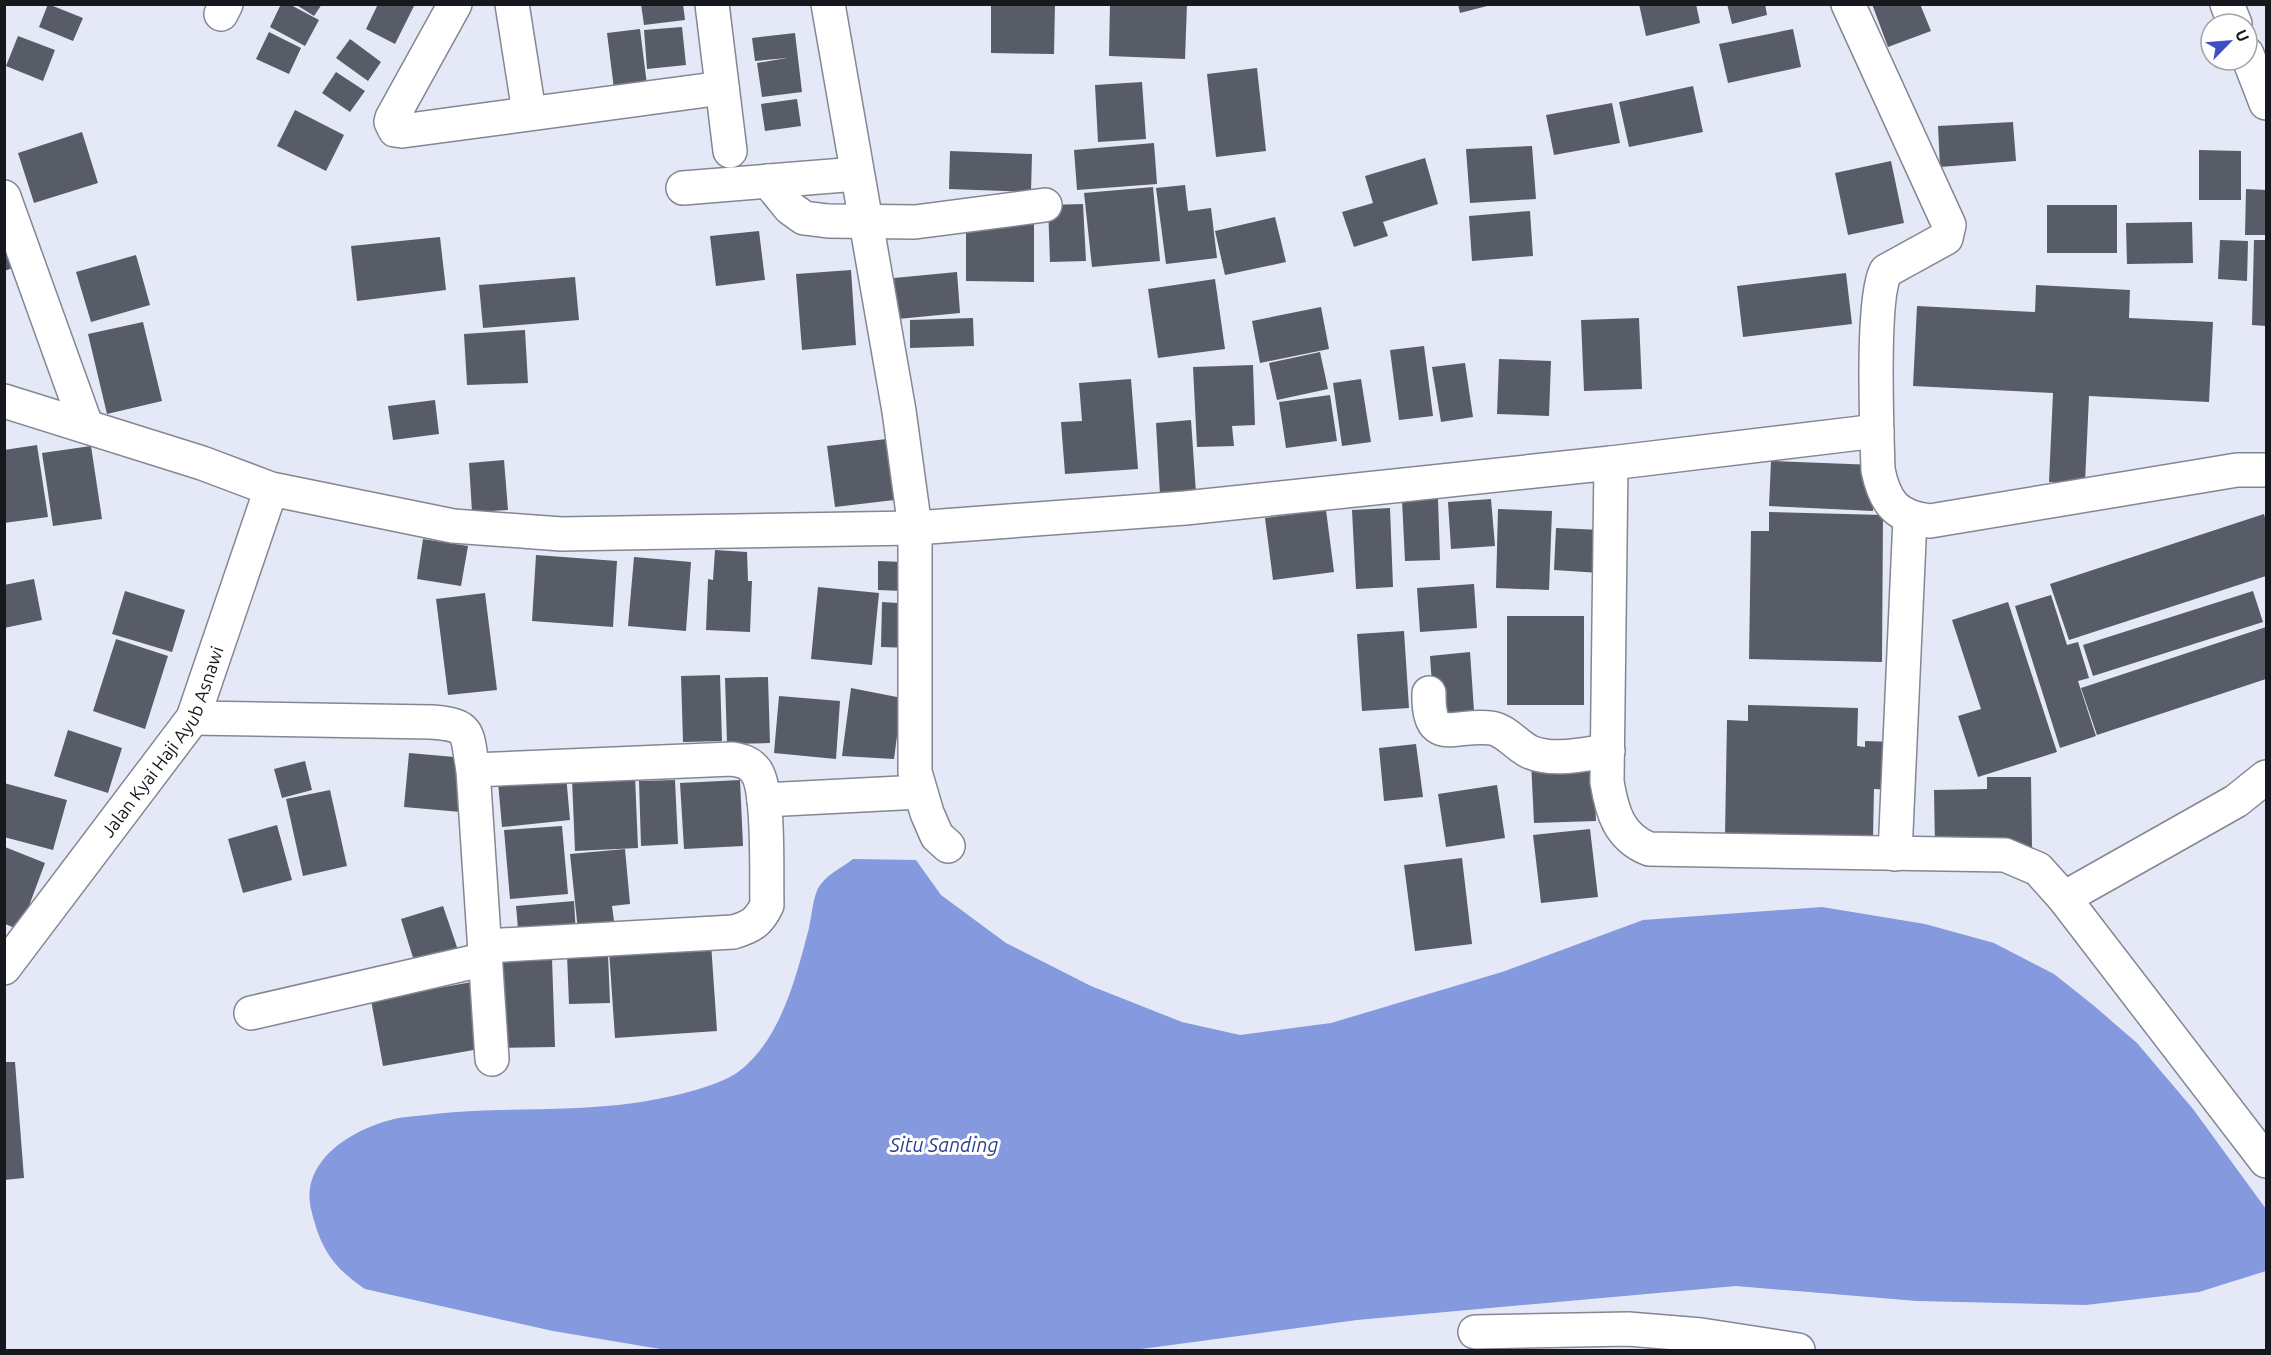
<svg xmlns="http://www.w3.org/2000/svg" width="2271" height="1355" viewBox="0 0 2271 1355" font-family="Ubuntu,sans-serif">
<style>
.water{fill:#8599df}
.building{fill:#585c67}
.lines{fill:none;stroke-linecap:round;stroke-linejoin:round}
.minor-casing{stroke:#838793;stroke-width:36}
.minor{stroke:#fff;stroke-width:33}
.labels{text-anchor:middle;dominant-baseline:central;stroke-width:6;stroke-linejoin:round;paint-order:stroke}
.street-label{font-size:18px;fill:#17181d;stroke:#fff}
.water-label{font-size:20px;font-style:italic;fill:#2f3e90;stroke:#fff}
</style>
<rect width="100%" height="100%" fill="#e5e9f7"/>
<path class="water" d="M853 859 916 860 941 895 1006 943 1091 986 1182 1022 1240 1035 1331 1023 1502 972 1643 920 1822 907 1925 924 1994 943 2054 974 2093 1005 2137 1043 2193 1109 2266 1209V1271L2199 1292 2086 1305 1917 1301 1736 1286 1357 1320 1134 1350H666L553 1331 365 1289C332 1267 320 1247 311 1209 300 1160 353 1129 394 1119 407 1116 421 1116 434 1114 501 1107 568 1112 634 1103 662 1099 716 1088 738 1072 781 1040 796 977 809 928 812 916 813 893 821 884 828 874 843 867 853 859Z"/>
<path class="building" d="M48 4 83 18 73 41 39 27Z
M281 4H289L319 20 305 46 270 27Z
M295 4H322L314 16Z
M378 4H415L395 44 366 29Z
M641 4H683L685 20 644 25Z
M991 4H1055L1054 54 991 53Z
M1110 4H1187L1185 59 1109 56Z
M1458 4H1491V5L1460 13Z
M1639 4H1696L1700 23 1646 36Z
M1727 4H1765L1767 15 1732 24Z
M1872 4H1920L1931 31 1888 47Z
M682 27 686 65 647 69 644 30Z
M640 29 647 85 614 89 607 33Z
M1793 29 1801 67 1728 83 1719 44Z
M269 32 301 48 289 74 256 59Z
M795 33 802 92 762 97 757 63 787 58 755 61 752 38Z
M18 36 55 50 43 81 6 66Z
M350 39 381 62 368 81 336 58Z
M1257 68 1266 151 1216 157 1207 74Z
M336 72 365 91 350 112 322 93Z
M1142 82 1146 139 1098 142 1095 85Z
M1693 86 1703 132 1629 147 1619 102Z
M797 99 801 126 765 131 761 104Z
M1612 103 1620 143 1554 155 1546 115Z
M295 110 344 135 326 171 277 146Z
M2013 122 2016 161 1940 167 1938 126Z
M82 132 98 183 34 203 18 153Z
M1154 143 1157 184 1077 190 1074 150Z
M1532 146 1536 199 1470 203 1466 149Z
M2199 150 2241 151V200H2199Z
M950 151 1032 154 1031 192 949 189Z
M1425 158 1438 204 1383 222 1388 236 1354 247 1342 212 1373 203 1365 176Z
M1891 161 1904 223 1848 235 1835 173Z
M1185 185 1188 211 1211 208 1217 258 1166 264 1156 188Z
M1153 187 1160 261 1092 267 1084 193Z
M2246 189 2266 190V235H2245Z
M1083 204 1086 261 1050 262 1048 205Z
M2047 205H2117V253H2047Z
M1530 211 1533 256 1472 261 1469 216Z
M1275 217 1286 262 1225 275 1215 231Z
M966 219H1034V282L966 281Z
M2192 222 2193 263 2127 264 2126 223Z
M759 231 765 280 716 286 710 236Z
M4 232 16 267 4 271Z
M440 237 446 290 357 301 351 246Z
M2220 240 2248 241 2247 281 2218 279Z
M2254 240H2266V326L2252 325Z
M136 255 150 305 91 322 76 272Z
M851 270 856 345 802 350 796 274Z
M957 272 960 313 898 319 894 278Z
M1846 273 1852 324 1743 337 1737 286Z
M575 277 579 320 483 328 479 285Z
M1215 279 1225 349 1158 358 1148 289Z
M2036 285 2130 290 2129 318 2213 322 2209 402 2089 396 2085 483 2049 482 2053 393 1913 386 1917 306 2035 312Z
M1321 307 1329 349 1260 363 1252 321Z
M973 318 974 346 910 348V320Z
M1639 318 1642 389 1584 391 1581 320Z
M143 322 162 401 107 414 88 334Z
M525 330 528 383 467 385 464 334Z
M1424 346 1433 416 1399 420 1390 350Z
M1320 352 1328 389 1277 400 1269 363Z
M1499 359 1551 361 1549 416 1497 414Z
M1465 363 1473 417 1441 422 1432 367Z
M1253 365 1255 425 1232 426 1234 446 1197 447 1193 367Z
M1131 379 1138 469 1065 474 1061 422 1082 421 1079 383Z
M1361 379 1371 442 1342 446 1333 383Z
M1330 395 1337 441 1286 448 1279 402Z
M435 400 439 434 393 440 388 406Z
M1191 420 1196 493 1160 495 1156 423Z
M895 438 903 499 835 507 827 446Z
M37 445 48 517 4 523V450Z
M91 446 102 519 53 526 42 453Z
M504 460 508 510 472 512 469 463Z
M1771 461 1875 465 1873 511 1769 506Z
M1438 499 1440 560 1405 561 1402 500Z
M1491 499 1495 546 1451 549 1448 502Z
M1390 508 1393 587 1356 589 1352 510Z
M1498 509 1552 511 1549 590 1496 588Z
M1326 510 1334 572 1273 580 1265 518Z
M1769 512 1883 515 1882 662 1749 659 1751 531H1769Z
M2264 514 2266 522V576L2069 640 2050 584Z
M1556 528 1602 530 1600 573 1554 570Z
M423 539 468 546 461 586 417 579Z
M715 550 747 552 748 581H752L750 632 706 630 708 579 713 580Z
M536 555 617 561 613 627 532 621Z
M634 557 691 562 686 631 628 626Z
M878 561 904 562 903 591 878 590Z
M34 579 42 620 4 628V585Z
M1474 584 1477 628 1420 632 1417 588Z
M818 587 879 593 872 665 811 659Z
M125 591 185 610 172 652 112 634Z
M2253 591 2263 622 2093 676 2083 645Z
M485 593 497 690 448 695 436 599Z
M2051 595 2067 645 2078 642 2089 678 2078 681 2096 736 2060 748 2015 606Z
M882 602 914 604 912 648 881 647Z
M2008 602 2057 752 1978 777 1958 716 1981 709 1952 620Z
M1507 616H1584V705H1507Z
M2266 627V679L2097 735 2081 688Z
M1404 631 1409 708 1362 711 1357 634Z
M116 639 168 656 145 729 93 711Z
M1470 652 1474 711 1434 715 1430 656Z
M720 675 722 741 683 742 681 676Z
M768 677 770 743 727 744 725 678Z
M851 688 902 698 894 759 842 756Z
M779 696 840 701 836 759 774 753Z
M1748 705 1858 708 1857 746 1865 747V741L1897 742 1896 790 1874 789 1873 839 1725 836 1727 720 1748 721Z
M68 730 122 748 108 793 54 776Z
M1416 744 1423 797 1384 801 1379 748Z
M409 753 466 758 461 812 404 807Z
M1593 758 1596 821 1534 823 1531 761Z
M305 761 312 790 282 798 274 769Z
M566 775 570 820 502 827 498 782Z
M635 776 638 848 575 851 572 779Z
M1987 777H2031L2032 847H1935L1934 790 1987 789Z
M675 780 678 844 641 846 639 781Z
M740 780 743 846 684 849 680 783Z
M4 783 67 800 53 850 4 837Z
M1497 785 1505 838 1446 847 1438 794Z
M330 790 347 866 303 876 286 799Z
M277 825 292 880 243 893 228 839Z
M562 826 568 894 510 899 504 830Z
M1590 829 1598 897 1541 903 1533 835Z
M5 847 45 863 20 930 5 924Z
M625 849 630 904 612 906 615 928 578 931 570 854Z
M1462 858 1472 944 1415 951 1404 865Z
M574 901 576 934 519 940 516 906Z
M443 906 458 950 415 964 401 919Z
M711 943 717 1031 615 1038 609 950Z
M608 954 610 1003 569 1004 567 955Z
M552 958 555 1047 499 1048 496 959Z
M472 982 485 1048 383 1066 371 1000Z
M4 1062H15L24 1178 4 1180Z"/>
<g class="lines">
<defs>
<g id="minor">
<path d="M455 4 392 118 391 122 395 130 402 131 722 88"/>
<path d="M512 4 529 112"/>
<path d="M712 4 730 151"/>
<path d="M828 4 899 411 915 528V772L927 813 937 836 948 846"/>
<path d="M1848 4 1949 225 1946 238 1886 271C1871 298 1877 432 1878 470 1885 503 1896 517 1930 521L2237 470H2266"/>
<path d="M2227 4 2235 24"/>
<path d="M221 14 226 4"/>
<path d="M2247 54 2266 103"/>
<path d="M768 181 790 208 804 218 828 221 915 222 1045 205"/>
<path d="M683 188 857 174"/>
<path d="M4 197 86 425"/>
<path d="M4 401 202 463 271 489 453 526 561 534 915 528 1185 508 1611 463 1607 782C1612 812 1619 837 1649 849L2005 855 2038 869 2064 898 2266 1161"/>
<path d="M1611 463 1877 431"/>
<path d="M1429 693C1428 749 1455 723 1491 728 1506 730 1517 746 1530 752 1554 762 1584 754 1608 751"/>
<path d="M193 718 431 722C473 725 466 733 473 770L492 1059"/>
<path d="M473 770 732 759C743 761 749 762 756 771 770 791 766 877 767 905 759 922 751 927 733 932L486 946"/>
<path d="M764 800 920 792"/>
<path d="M1895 854 1910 518"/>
<path d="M2064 898 2236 801 2266 777"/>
<path id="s1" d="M4 968 193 718 271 489"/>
<path d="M251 1013 486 959"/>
<path d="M1475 1332 1628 1329 1701 1335 1798 1350"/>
</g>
</defs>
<use href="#minor" class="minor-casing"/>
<use href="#minor" class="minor"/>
</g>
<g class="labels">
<g class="street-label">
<text stroke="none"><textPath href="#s1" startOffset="278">Jalan Kyai Haji Ayub Asnawi</textPath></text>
</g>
<g class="water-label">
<text x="944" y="1144">Situ Sanding</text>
</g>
</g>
<rect width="2271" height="1355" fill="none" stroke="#17181d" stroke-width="12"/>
<g transform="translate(2229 42) rotate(65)"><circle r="28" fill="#ffffff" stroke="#a2a3a5" stroke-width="1.5"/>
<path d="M0-4.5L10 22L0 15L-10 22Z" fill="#3f50c4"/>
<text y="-9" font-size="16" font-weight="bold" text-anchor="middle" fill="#17181d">U</text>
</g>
</svg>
